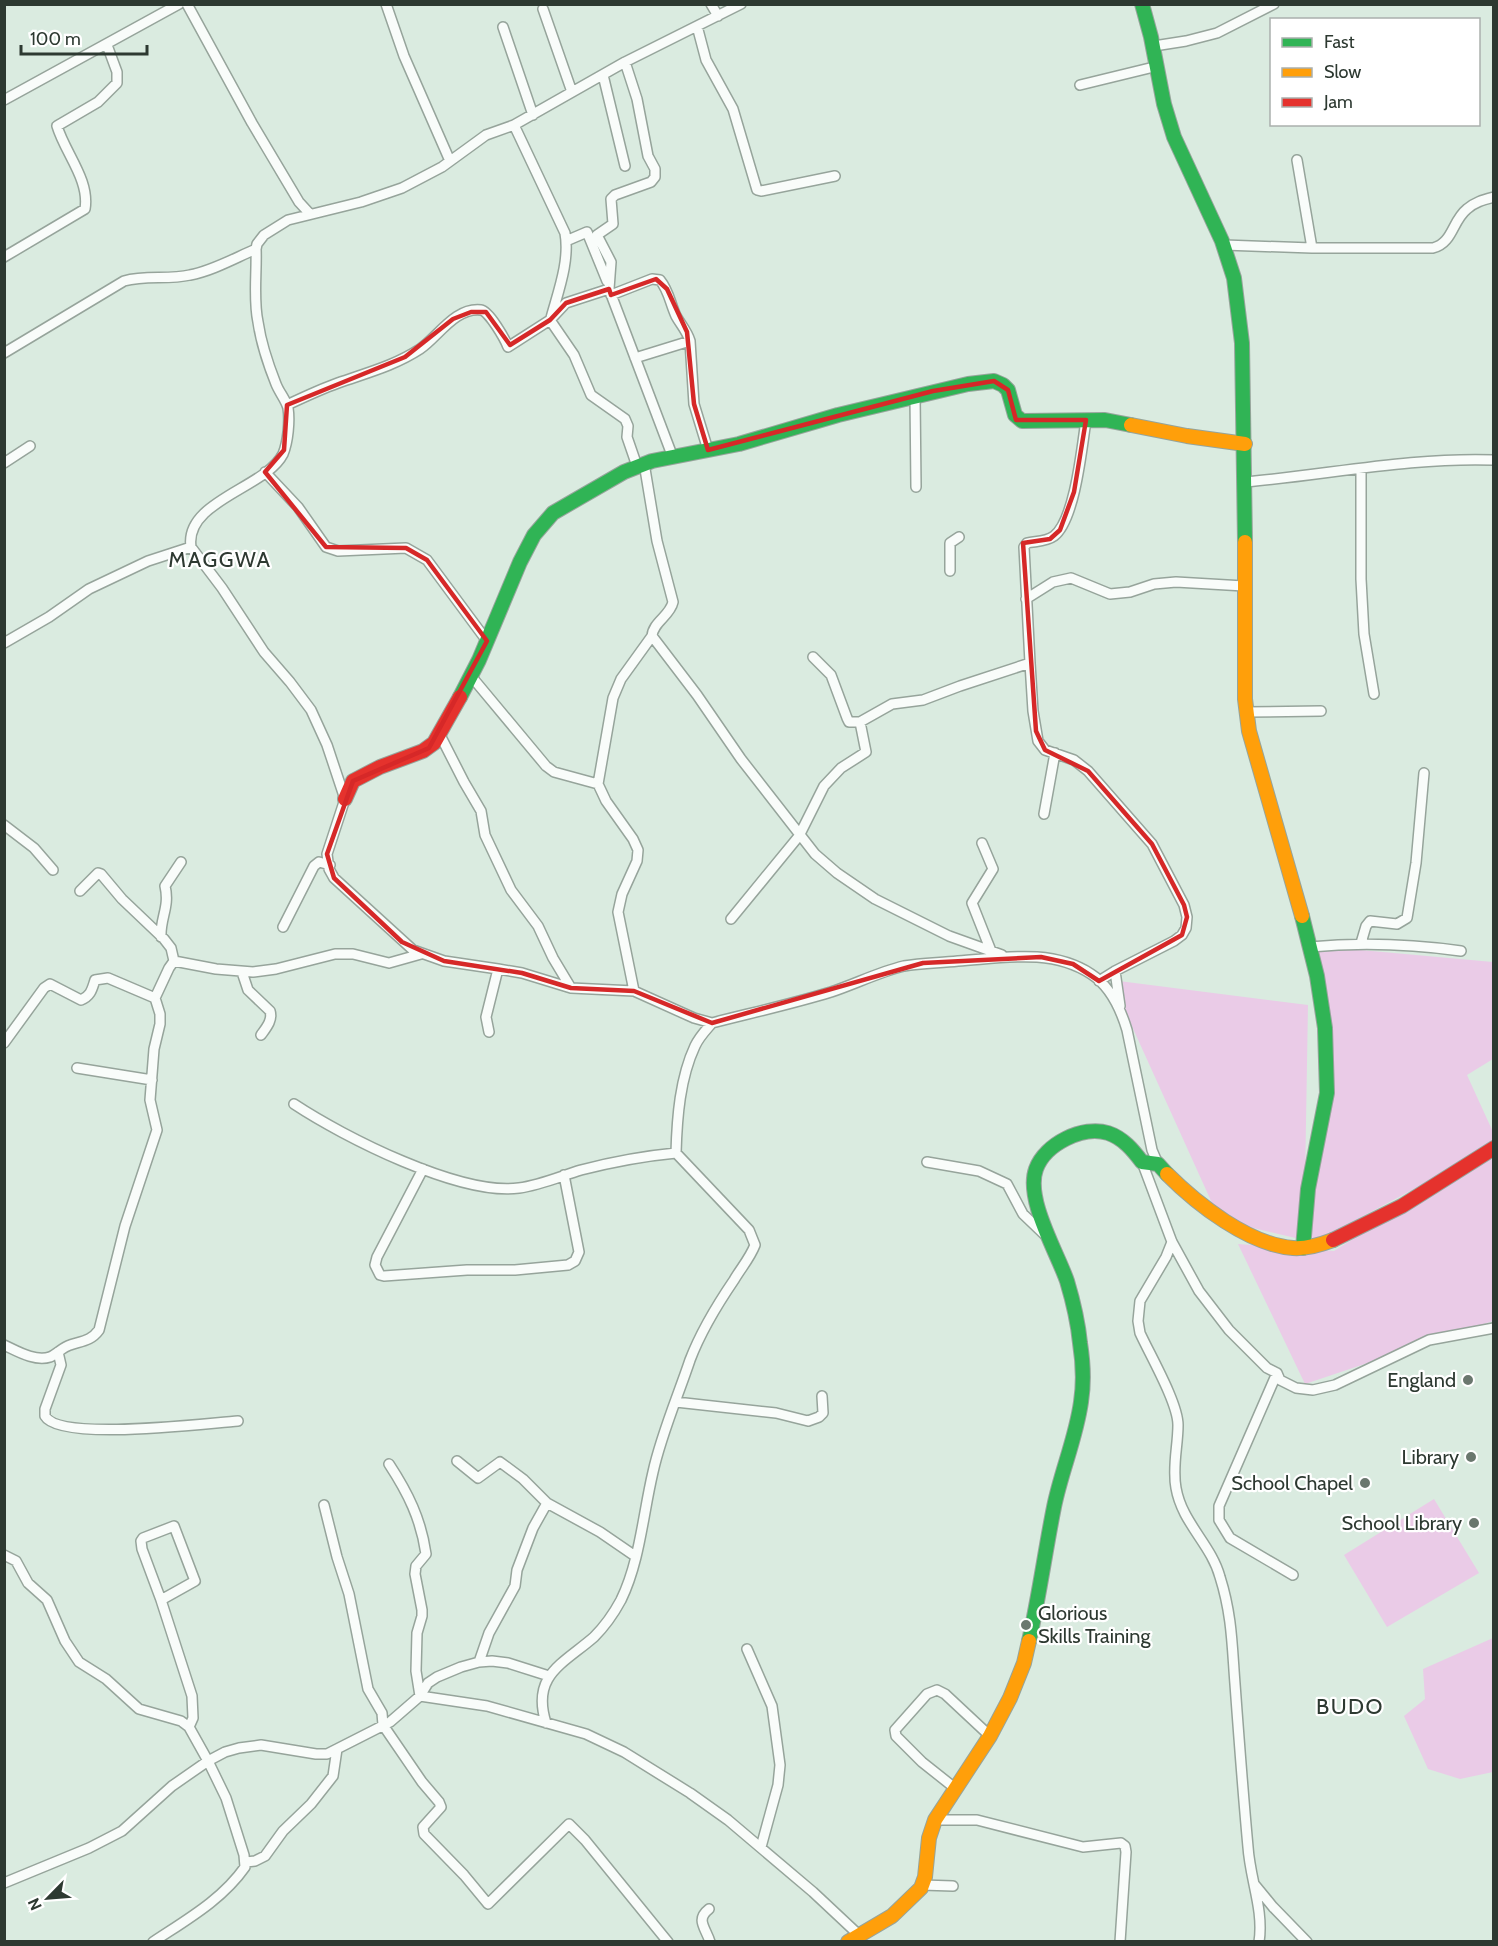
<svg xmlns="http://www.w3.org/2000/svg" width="1498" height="1946" viewBox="0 0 1498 1946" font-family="Cabin,sans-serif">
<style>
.green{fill:#eacbe7}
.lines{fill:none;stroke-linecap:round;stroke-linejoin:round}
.street-casing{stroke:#96a49b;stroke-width:12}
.fast-casing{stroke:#96a49b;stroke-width:16}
.slow-casing{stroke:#96a49b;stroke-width:16}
.jam-casing{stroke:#96a49b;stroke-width:16}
.street{stroke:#f9fcfa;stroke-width:9}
.fast{stroke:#30b455;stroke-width:14}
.slow{stroke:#ff9f0a;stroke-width:14}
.jam{stroke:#e5322d;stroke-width:14}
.marked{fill:none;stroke:#d62828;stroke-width:4.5;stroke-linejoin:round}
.poi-dot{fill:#6a776e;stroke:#fff;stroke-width:2}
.labels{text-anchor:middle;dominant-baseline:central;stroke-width:4.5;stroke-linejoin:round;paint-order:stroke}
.poi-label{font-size:20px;fill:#2d3931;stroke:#fff;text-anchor:end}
.quarter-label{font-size:22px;letter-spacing:1.5px;fill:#2d3931;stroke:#fff}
</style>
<rect width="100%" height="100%" fill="#daebe0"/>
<path class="green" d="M1317 946 1493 962V1059L1467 1075 1493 1132V1147L1303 1248 1330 1108Z
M1111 980 1308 1005 1304 1240 1245 1226 1212 1203Z
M1493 1150V1321L1305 1384 1238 1244 1334 1251Z
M1434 1499 1479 1573 1387 1627 1344 1555Z
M1493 1638V1772L1460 1779 1428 1769 1404 1716 1425 1699 1423 1669Z"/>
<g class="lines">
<defs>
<path id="street" d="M187 4 252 123 299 202 310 214
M386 4 404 56 450 161
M711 4 718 16
M543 9 572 92
M697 26 706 60 733 109 757 190 761 191 835 176
M503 27 533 115
M1154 46 1186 41 1217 33 1274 4
M625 62 637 99 648 156 655 169V177L651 182 615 195 611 199 613 224 597 235 611 262 609 289 672 455
M603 75 625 166
M1080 85 1158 66
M4 100 179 4
M514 125 565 233C570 261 558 292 551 318
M1297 160 1312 248
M566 241 587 232 607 281
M1224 245 1312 248H1433C1453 243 1452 221 1467 209 1475 202 1483 200 1494 197
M4 257 85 209C90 180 65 153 57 126L98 102 117 83V72L107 45
M611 295 652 279 660 280C669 291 670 303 676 316 681 325 687 331 690 341L694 404 708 450
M550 320 574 355 591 395 625 419 628 426 627 437 637 466
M4 353 124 281C146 275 168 280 190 275 212 271 235 258 256 249L257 244 264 235 288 220 361 202 402 188 442 167 486 135 514 125 625 62 741 4
M635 358 690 341
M915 396 916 487
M287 405C304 397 321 389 338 383 366 373 394 366 420 349 438 337 455 307 481 310 489 311 505 339 508 347L550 320 566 303 609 289
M1086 420C1082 447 1075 520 1054 536 1046 542 1035 541 1027 543L1024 547 1030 663 1033 711 1038 741 1045 750 1074 760 1088 771 1152 844 1184 905 1187 917 1186 928 1182 935 1174 941 1115 971 1099 981
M4 463 30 446
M644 463 657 541 673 602C670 616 653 622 652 636L697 695 741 759 815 854 837 873 875 899 949 936 1002 955
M1361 469V579L1364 634 1374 694
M265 472 298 507 326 547 338 551 406 548 427 560 487 641
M1245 482C1327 475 1410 457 1494 460
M191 547 222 588 264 652 290 682 311 710 327 745 345 799 327 854 329 869 334 878 413 950 444 961 498 969 486 1017 489 1032
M950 571V543L959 537
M1026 599 1053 582 1071 578 1110 594 1130 592 1154 584 1176 582 1244 586
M4 643 49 617 89 589 148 561 191 547C184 501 266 488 283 454 288 442 290 421 288 408 286 400 279 392 276 384 268 364 261 343 258 322 253 299 257 273 256 249
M813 657 831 675 847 718 849 722H860L892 704 923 700 960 686 1030 663
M471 676 546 766 554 772 598 784
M1246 712 1321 711
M440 735 464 782 481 811 485 835 511 890 538 926 553 958 571 988
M1044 814 1055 753
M4 825 34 848 53 870
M982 843 993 869 972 903 991 951
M80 891 98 873 101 874 122 899 164 939 171 948 174 961
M731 919 799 836 824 786 841 768 866 752 860 722
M283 927 314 866 319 862 330 865
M161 937C160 918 170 907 165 886L181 862
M1361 943 1366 926 1370 921 1397 924 1407 918 1416 863 1424 773
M1310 947C1362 942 1410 944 1461 951
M174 961 216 969 253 972 276 969 335 954H353L389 963 421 954
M498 969 522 973 571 988 634 991 694 1018 712 1023C751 1013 792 1004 831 992 855 984 879 972 904 966 922 963 940 963 958 961 1003 958 1051 948 1091 974 1110 986 1121 1010 1127 1030L1152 1150 1158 1164
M1115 971 1120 1006
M242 972 248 990 270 1011C273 1020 266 1028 261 1035
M634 991 618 912 622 894 637 861 638 850 633 839 606 801 598 784 613 698 621 679 652 636
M4 1043 44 988 50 984 81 1000C91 996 92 989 95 980L108 978 155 998
M77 1068 152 1080
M294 1104C344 1137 460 1196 519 1188 541 1185 561 1176 581 1170 612 1162 644 1156 676 1153
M927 1162 979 1171 1007 1184 1023 1214 1047 1237
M1142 1162 1172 1242 1199 1291 1229 1330 1267 1368 1277 1373 1280 1380 1296 1388 1313 1390 1335 1385 1429 1340 1494 1328
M423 1169 377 1257 375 1265 380 1275 384 1276 467 1270H515L568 1265 575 1261 579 1252 564 1175
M1172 1242 1166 1257 1140 1301 1138 1321 1140 1333C1150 1355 1178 1403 1178 1425 1178 1446 1172 1467 1176 1488 1182 1523 1211 1544 1220 1577 1232 1615 1232 1645 1235 1684 1239 1739 1243 1793 1248 1847 1250 1879 1264 1910 1259 1942
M4 1345C17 1351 35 1362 50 1357 57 1354 63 1347 70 1345 82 1341 91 1341 99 1330L125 1226 157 1130 150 1100 154 1049 160 1024V1014L155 998 169 968 174 961
M58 1352 61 1365 45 1409V1416C59 1442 207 1423 238 1421
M1277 1373 1219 1506V1520L1230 1538 1293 1575
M676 1402 776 1413 808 1421 819 1417 823 1413 822 1396
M457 1461 478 1478 500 1462 523 1479 547 1503 600 1532 635 1556
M389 1464C408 1493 421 1519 426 1554L416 1566 415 1574 422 1610V1616L417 1633 416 1671 420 1696
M324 1505 337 1557 349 1594 368 1689 382 1713 383 1725 422 1782 439 1802 441 1807 423 1827 424 1834 464 1875 488 1904 569 1824 585 1840 668 1942
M4 1555 16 1561 28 1583 47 1600 65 1641 79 1662 106 1679 139 1709 181 1721 189 1727 208 1761 226 1798 244 1855 245 1867C222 1900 186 1920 153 1942
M161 1600 195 1581 174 1526 143 1538 141 1541 142 1549 161 1600 192 1696 193 1718 189 1727
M747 1649 772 1706 780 1765 778 1785 761 1847
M479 1662 489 1633 515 1586 517 1570 533 1528 547 1503
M420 1696 487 1706 586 1734 624 1752 690 1793 728 1820 813 1892 860 1936
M546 1723C531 1675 563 1664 594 1637 605 1626 614 1613 621 1600 640 1561 643 1514 653 1472 661 1435 678 1396 690 1360 701 1331 717 1305 734 1280 741 1268 750 1258 755 1245L749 1230 676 1153C677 1117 680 1078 695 1046 699 1037 706 1030 712 1023
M956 1789 922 1762 896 1736 895 1730 927 1694 937 1690 945 1694 990 1736
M935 1820H977L1083 1847 1121 1843 1125 1846 1126 1852 1120 1942
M246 1862 255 1861 265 1856 283 1831 311 1804 333 1776 337 1749
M4 1883 89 1848 122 1831 172 1786 208 1761 225 1752 239 1748 261 1745 316 1754H327L390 1722 420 1696 428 1683 437 1677 461 1667 479 1662 492 1661 508 1663 549 1676
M922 1885 953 1886
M1255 1885 1273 1907 1307 1942
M709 1909C695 1920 706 1928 710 1942"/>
<path id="fast" d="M1142 4 1151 37 1164 104 1174 137 1222 241 1234 278 1242 343 1245 542
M460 697 479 660 520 562 534 535 553 513 624 472 652 461 739 444 838 415 968 384 994 381 1003 385 1008 390 1015 415 1022 421 1105 420 1131 425
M1302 916 1317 976 1325 1028 1327 1093 1308 1189 1303 1248
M1029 1641C1039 1597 1045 1552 1054 1507 1061 1472 1076 1438 1081 1402 1084 1383 1083 1362 1080 1343 1078 1322 1073 1301 1067 1281 1057 1252 1025 1199 1036 1169 1045 1144 1083 1125 1108 1133 1123 1138 1133 1150 1142 1162L1158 1164 1167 1174"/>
<path id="slow" d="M1131 425 1187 436 1245 444
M1245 542V699L1249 731 1302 916
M1167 1174C1197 1204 1249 1245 1293 1248 1307 1249 1320 1245 1333 1240
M848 1942 892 1916 921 1888 925 1877 929 1838 935 1820 990 1736 1010 1698 1024 1663 1029 1641"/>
<path id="jam" d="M345 799 353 781 380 767 423 751 434 743 460 697
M1333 1240 1402 1206 1494 1148"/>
</defs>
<use href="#street" class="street-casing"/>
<use href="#fast" class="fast-casing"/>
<use href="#slow" class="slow-casing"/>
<use href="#jam" class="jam-casing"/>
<use href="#street" class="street"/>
<use href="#fast" class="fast"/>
<use href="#slow" class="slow"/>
<use href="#jam" class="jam"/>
</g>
<path class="marked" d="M656 279 667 289 687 332 694 404 708 450 933 391 994 381 1008 390 1016 420H1086L1074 492 1060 530 1050 539 1023 543 1036 731 1045 750 1088 771 1152 844 1184 905 1187 917 1182 935 1099 981 1073 964 1041 957 923 963 712 1023 634 991 571 988 522 973 444 961 402 942 334 878 327 854 353 781 429 748 487 641 427 560 406 548 326 547 265 472 284 450 287 405 405 357 453 319 471 312H486L510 345 550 320 566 303 609 289 611 295Z"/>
<g class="poi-dot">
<circle cx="1468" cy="1380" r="6"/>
<circle cx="1471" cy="1457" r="6"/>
<circle cx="1365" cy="1483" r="6"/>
<circle cx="1474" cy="1523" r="6"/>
<circle cx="1026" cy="1625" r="6"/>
</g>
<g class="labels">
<g class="poi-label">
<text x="1456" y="1380">England</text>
<text x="1459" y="1457">Library</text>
<text x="1353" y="1483">School Chapel</text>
<text x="1462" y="1523">School Library</text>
<text x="1038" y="1613" text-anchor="start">Glorious<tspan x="1038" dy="23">Skills Training</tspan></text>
</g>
<g class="quarter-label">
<text x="220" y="559">MAGGWA</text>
<text x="1350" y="1706">BUDO</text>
</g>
</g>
<rect width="1498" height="1946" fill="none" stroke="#2d3931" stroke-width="12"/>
<rect x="1270" y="18" width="210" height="108" fill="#ffffff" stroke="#abb0ad" stroke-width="1.5"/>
<rect x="1282" y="38" width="30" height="9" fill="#30b455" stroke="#abb0ad" stroke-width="1.5"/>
<text x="1324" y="48" font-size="18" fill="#2d3931">Fast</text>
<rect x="1282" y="68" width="30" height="9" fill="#ff9f0a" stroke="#abb0ad" stroke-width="1.5"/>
<text x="1324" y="78" font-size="18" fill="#2d3931">Slow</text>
<rect x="1282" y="98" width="30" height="9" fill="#e5322d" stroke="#abb0ad" stroke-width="1.5"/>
<text x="1324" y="108" font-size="18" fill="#2d3931">Jam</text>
<g transform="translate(48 1898) rotate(245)" stroke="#ffffff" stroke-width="4.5" paint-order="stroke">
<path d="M0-4.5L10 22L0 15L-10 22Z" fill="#2d3931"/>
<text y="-9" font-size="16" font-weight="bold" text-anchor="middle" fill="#2d3931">N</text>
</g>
<path d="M21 45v9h126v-9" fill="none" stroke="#2d3931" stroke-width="3"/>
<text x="30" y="45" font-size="18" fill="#2d3931" stroke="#ffffff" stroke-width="4.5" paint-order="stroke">100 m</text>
</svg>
